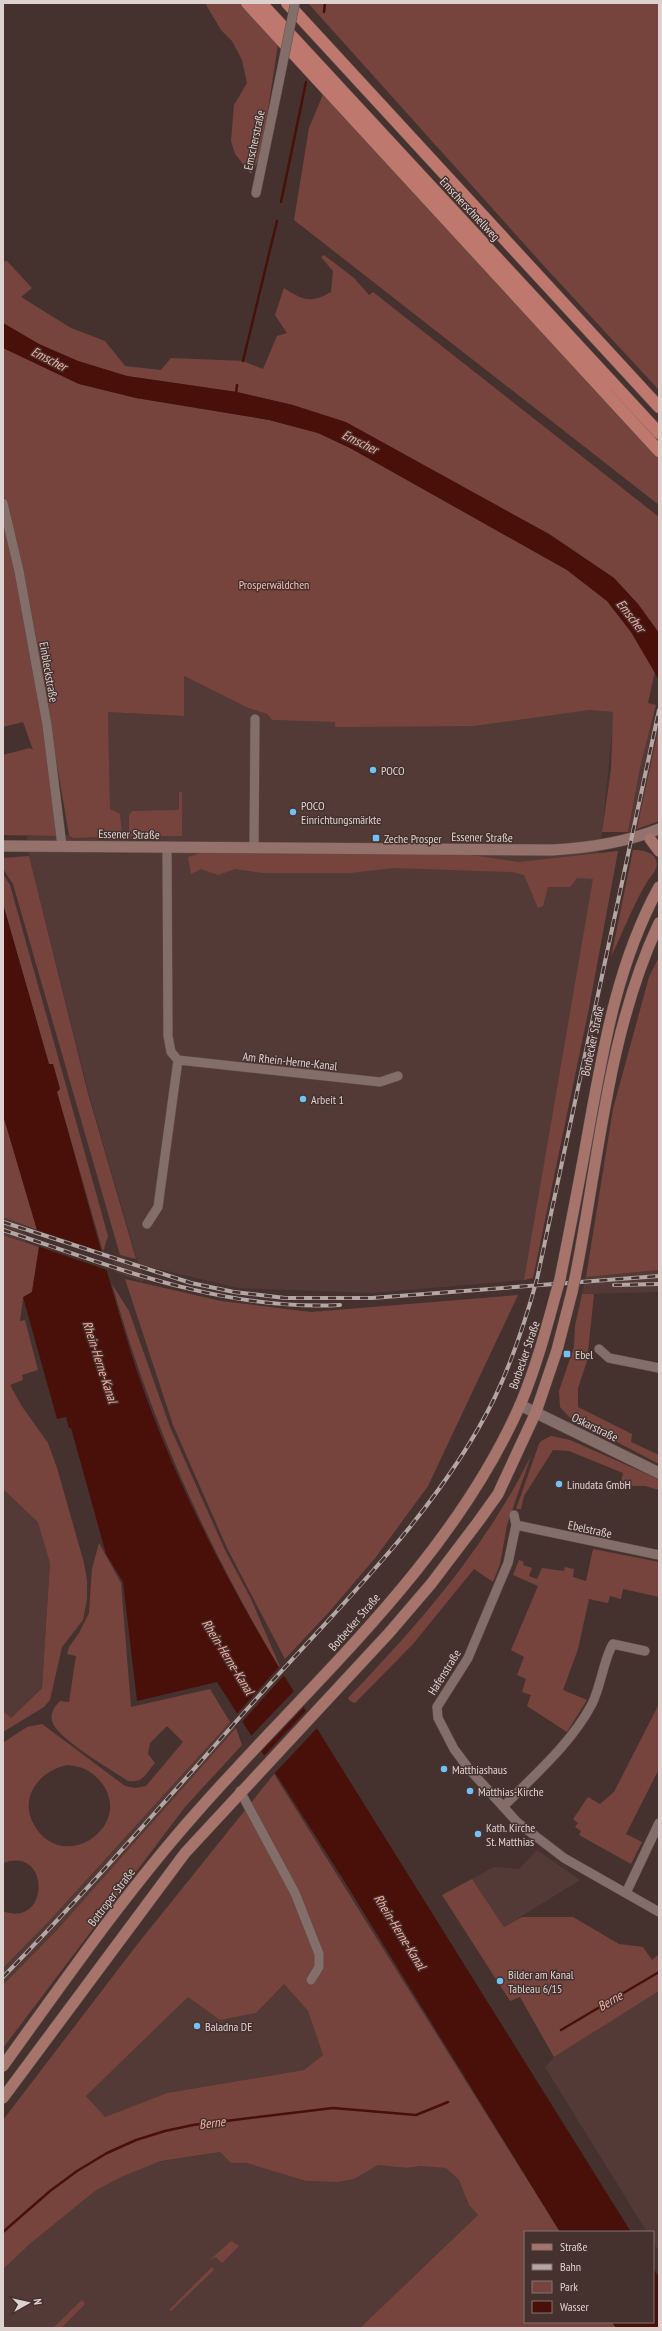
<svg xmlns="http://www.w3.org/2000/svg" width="662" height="2331" viewBox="0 0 662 2331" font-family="'PT Sans Narrow',sans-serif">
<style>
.built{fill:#543a36}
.green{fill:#77443d;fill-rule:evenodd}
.water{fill:#49100a}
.pier{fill:#45322f}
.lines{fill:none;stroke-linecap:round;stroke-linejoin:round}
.stream{stroke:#49100a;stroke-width:2.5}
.minor-casing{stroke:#5d4e4b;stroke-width:10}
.tertiary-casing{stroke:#5d4e4b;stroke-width:12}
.secondary-casing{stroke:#5d4e4b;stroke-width:12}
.primary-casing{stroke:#5d4e4b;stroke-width:12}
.motorway-casing{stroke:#5d4e4b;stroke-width:13}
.minor{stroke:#846e6a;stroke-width:9}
.tertiary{stroke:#846e6a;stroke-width:11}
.secondary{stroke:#95716b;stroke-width:11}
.primary{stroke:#a7746c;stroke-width:11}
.motorway{stroke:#be786d;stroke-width:12}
.rail-casing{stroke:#b4a6a3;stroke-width:4}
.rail{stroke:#45322f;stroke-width:2.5;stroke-dasharray:8;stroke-linecap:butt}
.minor-bridge-casing{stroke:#5d4e4b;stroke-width:10;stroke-linecap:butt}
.primary-bridge-casing{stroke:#5d4e4b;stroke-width:12;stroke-linecap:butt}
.minor-bridge{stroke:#846e6a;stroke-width:9}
.primary-bridge{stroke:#a7746c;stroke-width:11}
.poi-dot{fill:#72c1f5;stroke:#45322f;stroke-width:1.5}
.labels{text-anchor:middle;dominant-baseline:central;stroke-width:3;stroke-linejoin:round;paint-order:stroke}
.street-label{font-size:12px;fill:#ded2d0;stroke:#45322f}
.park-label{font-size:12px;fill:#f6bbb1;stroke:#45322f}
.poi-label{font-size:12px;fill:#ded2d0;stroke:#45322f;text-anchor:start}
.water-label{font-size:13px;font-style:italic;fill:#faada0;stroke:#45322f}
</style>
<rect width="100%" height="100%" fill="#45322f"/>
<path class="built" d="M183 676 246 707 267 714 272 720 335 722V727L589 710 614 712 602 832 524 1280 372 1293 238 1288 142 1265 143 1282 116 1272 118 1266 113 1264 115 1256 138 1263 88 1091 29 856 27 836 69 835 73 838 110 809 108 712 184 716Z
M654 715 659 716V727L649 783 637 829 628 832 640 768Z
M3 1217 24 1226 22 1232 27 1234 25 1242 3 1235Z
M659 1270V1292L582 1294 586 1277Z
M3 1485 39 1522 50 1562 42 1687 11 1718 3 1711Z
M230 1722 236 1728 57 1930 3 1985V1968L50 1920Z
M537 1850 580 1880 504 1927 472 1879 494 1867 519 1869Z
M284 1984 308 2011 323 2055 304 2070 167 2093 105 2117 86 2096 188 1997 220 2020 256 2013Z
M659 1991V2251L653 2242V2232H647L545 2067 554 2057Z
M220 2152 231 2163H247L306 2181 337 2182 354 2179 378 2165 407 2168 420 2166 446 2168 459 2180 469 2205 478 2215 360 2328H3V2269L31 2243 95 2191 121 2177 158 2162Z"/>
<path class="green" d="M205 3H242L278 44 261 155 251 174 235 154 231 141 234 105 247 83 242 60 232 41 221 30Z
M308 3H659V390L544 266Z
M324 92 659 457V505L294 220 309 128Z
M324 255 354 278 369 295 373 292 659 517V633L638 604 614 578 549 534 466 489 293 405 237 392 127 376 78 361 39 344 3 323V261H7L32 288 21 297 71 328 105 341 125 366 161 370 171 358 243 361 263 369 277 336 287 333 275 315 284 288C302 300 311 304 331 292L333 271 321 257Z
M3 348 79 384 136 398 269 420 318 433 350 448 567 570 607 601 631 632 655 671 648 703 656 705 640 768 628 832H602L611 769 613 712 589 710 473 726 335 727V722L272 720 267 714 246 707 184 676V716L108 712 110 809 120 814 122 836 73 838 69 835 56 759 61 836 3 835V755L30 748 33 750 23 722 3 727V499L7 501 3 496Z
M659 727V821L637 829Z
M179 792H182V836H129V815L132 811 179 810Z
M633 850C641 850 653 851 656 860 659 869 651 876 647 882 633 905 623 932 611 957Z
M618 851 589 1008 533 1278 524 1280 593 879 577 878 570 887H548L543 906 538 908 524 875 513 872 393 868 351 873H263L235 869 218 875 201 869 191 874 188 857 204 852 464 854 519 862Z
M29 856 87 1090 136 1259 120 1255 13 884 3 869V858Z
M3 874 10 885 108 1236 103 1252 57 1092 60 1089 53 1064H49L3 904Z
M659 957V1270L586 1277 613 1109 649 977Z
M3 1115 37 1230 3 1217Z
M3 1235 39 1247 32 1292 23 1298 20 1321 25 1320 38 1370 22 1375 23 1380 10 1385 21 1405 48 1443 57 1468 84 1563 87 1581V1599L83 1620 62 1647 50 1700 44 1707 3 1732V1711L11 1718 42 1688 50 1563 38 1522 3 1489Z
M125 1279 221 1301 311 1312 518 1295 428 1486 376 1557 329 1612 285 1659 227 1548 173 1425Z
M112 1284 129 1311 170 1427 225 1550 251 1599 283 1674C208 1548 152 1426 112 1284Z
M582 1294H594L587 1361 578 1388V1407L632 1434 631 1442 659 1455V1464L569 1417 560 1407 559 1391 574 1347 575 1326Z
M551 1436 570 1440 658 1479 659 1490 645 1486H620L623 1473 569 1451 553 1450 524 1496 521 1509H516L539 1444 541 1441Z
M531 1456 507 1525 500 1564 493 1582 474 1569 413 1644 355 1703 350 1701 348 1698C420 1623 484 1550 531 1456Z
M99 1543 121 1583 131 1707 210 1689 230 1722 50 1920 3 1968V1911C49 1930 52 1845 3 1863L4 1742 27 1727 42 1724 125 1786 135 1788 146 1786 183 1742 167 1726 150 1743 148 1754 155 1763C145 1774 144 1783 128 1781 112 1770 56 1738 52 1721 50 1713 55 1706 60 1701L69 1702 76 1656 67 1654 69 1647 79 1633 89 1613 92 1569ZM67 1765C82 1766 92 1771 101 1782 136 1826 61 1877 33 1823 19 1796 41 1770 67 1765Z
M593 1549 659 1562V1597L623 1589 621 1599 610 1596 608 1603 589 1599 578 1649 563 1690 587 1700 567 1732 527 1706 531 1695 522 1692 526 1679 517 1675 524 1657 511 1650 538 1586 513 1575 519 1560 524 1562 523 1565 532 1568 529 1576 537 1579 542 1568 564 1571 565 1567 574 1569 573 1577 586 1581Z
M659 1704V1769L626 1834 642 1842 631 1864 579 1835 581 1831 575 1827 578 1823 573 1819 588 1797 600 1804 614 1792Z
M236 1728 242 1745 185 1807 3 2048V1985L57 1930Z
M274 1774 560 2232H525V2322H612L616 2328H360L478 2215 469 2205 459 2180 446 2168 420 2166 407 2168 378 2165 354 2179 337 2182 306 2181 247 2163H231L220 2152 161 2161 121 2177 95 2191 31 2243 3 2269V2120L136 1946ZM284 1984 308 2011 323 2055 304 2070 167 2093 105 2117 86 2096 188 1997 220 2020 256 2013Z
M472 1879 504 1927 522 1917H573L619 1944 643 1947 652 1960 659 1954V1991L554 2057 520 1997 510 2001 442 1895Z
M231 2241 239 2246 222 2263 216 2257 210 2260Z
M212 2267 214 2270 171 2311 169 2310Z
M82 2300 85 2304 61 2328H53Z"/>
<path class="water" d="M3 323 39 344 78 361 127 376 237 392 293 405 346 422 549 534 614 578 638 604 659 633V680L631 632 607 601 567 570 350 448 318 433 269 420 136 398 79 384 3 348Z
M3 904 49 1064H53L60 1089 57 1092C82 1179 104 1266 131 1353 167 1466 222 1573 283 1674L631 2232H560L343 1879 217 1682 137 1701 123 1582 106 1554 71 1428H69L66 1417 57 1419 23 1297 32 1292 39 1247 37 1230 3 1115Z
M653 2268 659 2277V2328H616L612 2322H653Z"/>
<path class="pier" d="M34 1229 105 1253 110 1271 37 1246Z
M280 1666 285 1674 241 1723 236 1715Z
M295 1690 305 1706 260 1753 250 1737Z
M307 1710 318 1727 274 1774 263 1757Z"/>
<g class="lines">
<path class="stream" d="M324 12 325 3
M281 202 306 82
M243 361 277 221
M236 394 237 385
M561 2030 659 1972
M3 2232 50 2191 77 2171 107 2153 136 2140 165 2131 193 2125 333 2108 416 2115 448 2102"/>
<defs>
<path id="minor" d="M256 193 277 92
M3 503 19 571 47 725 62 846
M254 847 255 719
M178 1060 380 1082 398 1076
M147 1224 158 1207 178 1060 171 1052 168 1036 167 848
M599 1349 609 1358 659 1368
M514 1515 516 1525 508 1563 468 1658 437 1707 438 1718 454 1749 469 1769 517 1822 564 1858 659 1912
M516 1525 659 1555
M240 1791 295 1893 319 1954V1967L311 1980
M503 1807C534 1775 571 1744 592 1704 601 1686 604 1658 613 1644L645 1651
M626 1893 659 1823"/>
<path id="tertiary" d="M520 1405 659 1473"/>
<path id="secondary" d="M3 846 552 850C589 848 624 843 659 829"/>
<path id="primary" d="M650 839 659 851
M575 1278C599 1160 607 1034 659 923
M560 1279C570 1229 580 1178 589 1127 604 1044 618 962 659 887
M3 2066C65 1980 126 1892 196 1813 310 1683 450 1565 521 1403 536 1367 546 1330 556 1293
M3 2098 185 1853 389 1633 431 1584 478 1522 498 1494 536 1412 557 1350 572 1292"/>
<path id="motorway" d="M247 3 659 451
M261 3 659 433
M287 3 659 407"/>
</defs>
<use href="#minor" class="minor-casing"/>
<use href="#tertiary" class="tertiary-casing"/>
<use href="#secondary" class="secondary-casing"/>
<use href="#primary" class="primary-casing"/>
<use href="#motorway" class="motorway-casing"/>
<use href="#minor" class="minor"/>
<use href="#tertiary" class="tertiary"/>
<use href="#secondary" class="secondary"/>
<use href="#primary" class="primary"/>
<use href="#motorway" class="motorway"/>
<defs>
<path id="rail" d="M3 1222 191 1283 234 1292 285 1298H372L659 1276
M3 1230C114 1267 222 1311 340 1305
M614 1285 659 1284
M3 1977C88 1890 168 1798 249 1707 335 1610 438 1514 495 1397 513 1359 526 1319 537 1279L659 710"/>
</defs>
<use href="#rail" class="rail-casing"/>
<use href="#rail" class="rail"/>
<defs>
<path id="minor-bridge" d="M277 92 295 3"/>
<path id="primary-bridge" d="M572 1292 575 1278
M556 1293 560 1279"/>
</defs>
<use href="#minor-bridge" class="minor-bridge-casing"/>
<use href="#primary-bridge" class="primary-bridge-casing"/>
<use href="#minor-bridge" class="minor-bridge"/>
<use href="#primary-bridge" class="primary-bridge"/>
</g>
<g class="poi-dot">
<circle cx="373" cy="770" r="4"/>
<circle cx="293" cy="812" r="4"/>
<rect x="372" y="834" width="8" height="8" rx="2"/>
<circle cx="303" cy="1099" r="4"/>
<rect x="563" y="1350" width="8" height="8" rx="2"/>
<circle cx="559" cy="1484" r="4"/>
<circle cx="444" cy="1769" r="4"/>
<circle cx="470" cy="1791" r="4"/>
<circle cx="478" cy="1834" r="4"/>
<circle cx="500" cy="1981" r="4"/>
<circle cx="197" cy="2026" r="4"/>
</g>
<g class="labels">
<g class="street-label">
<text transform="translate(254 140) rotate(-78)">Emscherstraße</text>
<text transform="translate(470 209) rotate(47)">Emscherschnellweg</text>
<text transform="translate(49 672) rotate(80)">Einbleckstraße</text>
<text transform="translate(129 834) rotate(1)">Essener Straße</text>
<text transform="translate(482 837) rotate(1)">Essener Straße</text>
<text transform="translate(592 1041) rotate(-78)">Borbecker Straße</text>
<text transform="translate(290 1061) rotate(6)">Am Rhein-Herne-Kanal</text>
<text transform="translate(524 1355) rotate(-71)">Borbecker Straße</text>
<text transform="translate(595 1427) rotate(26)">Oskarstraße</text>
<text transform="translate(590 1529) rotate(12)">Ebelstraße</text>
<text transform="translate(354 1622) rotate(-49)">Borbecker Straße</text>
<text transform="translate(444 1672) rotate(-58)">Hafenstraße</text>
<text transform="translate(111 1897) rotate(-53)">Bottroper Straße</text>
</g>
<g class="park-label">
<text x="274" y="584">Prosperwäldchen</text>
</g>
<g class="poi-label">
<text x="381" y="770">POCO</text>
<text x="301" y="805">POCO<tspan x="301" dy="14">Einrichtungsmärkte</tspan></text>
<text x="384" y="838">Zeche Prosper</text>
<text x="311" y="1099">Arbeit 1</text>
<text x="575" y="1354">Ebel</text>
<text x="567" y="1484">Linudata GmbH</text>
<text x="452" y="1769">Matthiashaus</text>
<text x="478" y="1791">Matthias-Kirche</text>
<text x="486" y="1827">Kath. Kirche<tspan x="486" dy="14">St. Matthias</tspan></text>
<text x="508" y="1974">Bilder am Kanal<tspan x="508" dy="14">Tableau 6/15</tspan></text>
<text x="205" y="2026">Baladna DE</text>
</g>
<g class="water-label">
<text transform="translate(49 359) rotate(27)">Emscher</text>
<text transform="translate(360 442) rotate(26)">Emscher</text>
<text transform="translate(631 616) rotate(52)">Emscher</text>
<text transform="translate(100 1362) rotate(72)">Rhein-Herne-Kanal</text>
<text transform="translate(228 1657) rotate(58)">Rhein-Herne-Kanal</text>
<text transform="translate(400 1932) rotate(58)">Rhein-Herne-Kanal</text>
<text transform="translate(610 2001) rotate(-31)">Berne</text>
<text transform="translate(212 2123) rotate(-7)">Berne</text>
</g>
</g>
<rect width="662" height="2331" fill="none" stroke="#ded2d0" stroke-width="8"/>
<rect x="524" y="2231" width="130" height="92" fill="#45322f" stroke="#82726f"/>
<rect x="532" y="2244" width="20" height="6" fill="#a7746c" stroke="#82726f"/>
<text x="560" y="2251" font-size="12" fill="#ded2d0">Straße</text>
<rect x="532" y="2264" width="20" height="6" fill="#b4a6a3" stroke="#82726f"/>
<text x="560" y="2271" font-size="12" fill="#ded2d0">Bahn</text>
<rect x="532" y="2281" width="20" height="12" fill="#77443d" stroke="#82726f"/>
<text x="560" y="2291" font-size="12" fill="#ded2d0">Park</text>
<rect x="532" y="2301" width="20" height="12" fill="#49100a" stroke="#82726f"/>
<text x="560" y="2311" font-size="12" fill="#ded2d0">Wasser</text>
<g transform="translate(28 2303) rotate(82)" stroke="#45322f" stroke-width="3" paint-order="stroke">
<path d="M0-3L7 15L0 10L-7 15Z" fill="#ded2d0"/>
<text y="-6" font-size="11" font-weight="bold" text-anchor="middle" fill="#ded2d0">N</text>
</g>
</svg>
